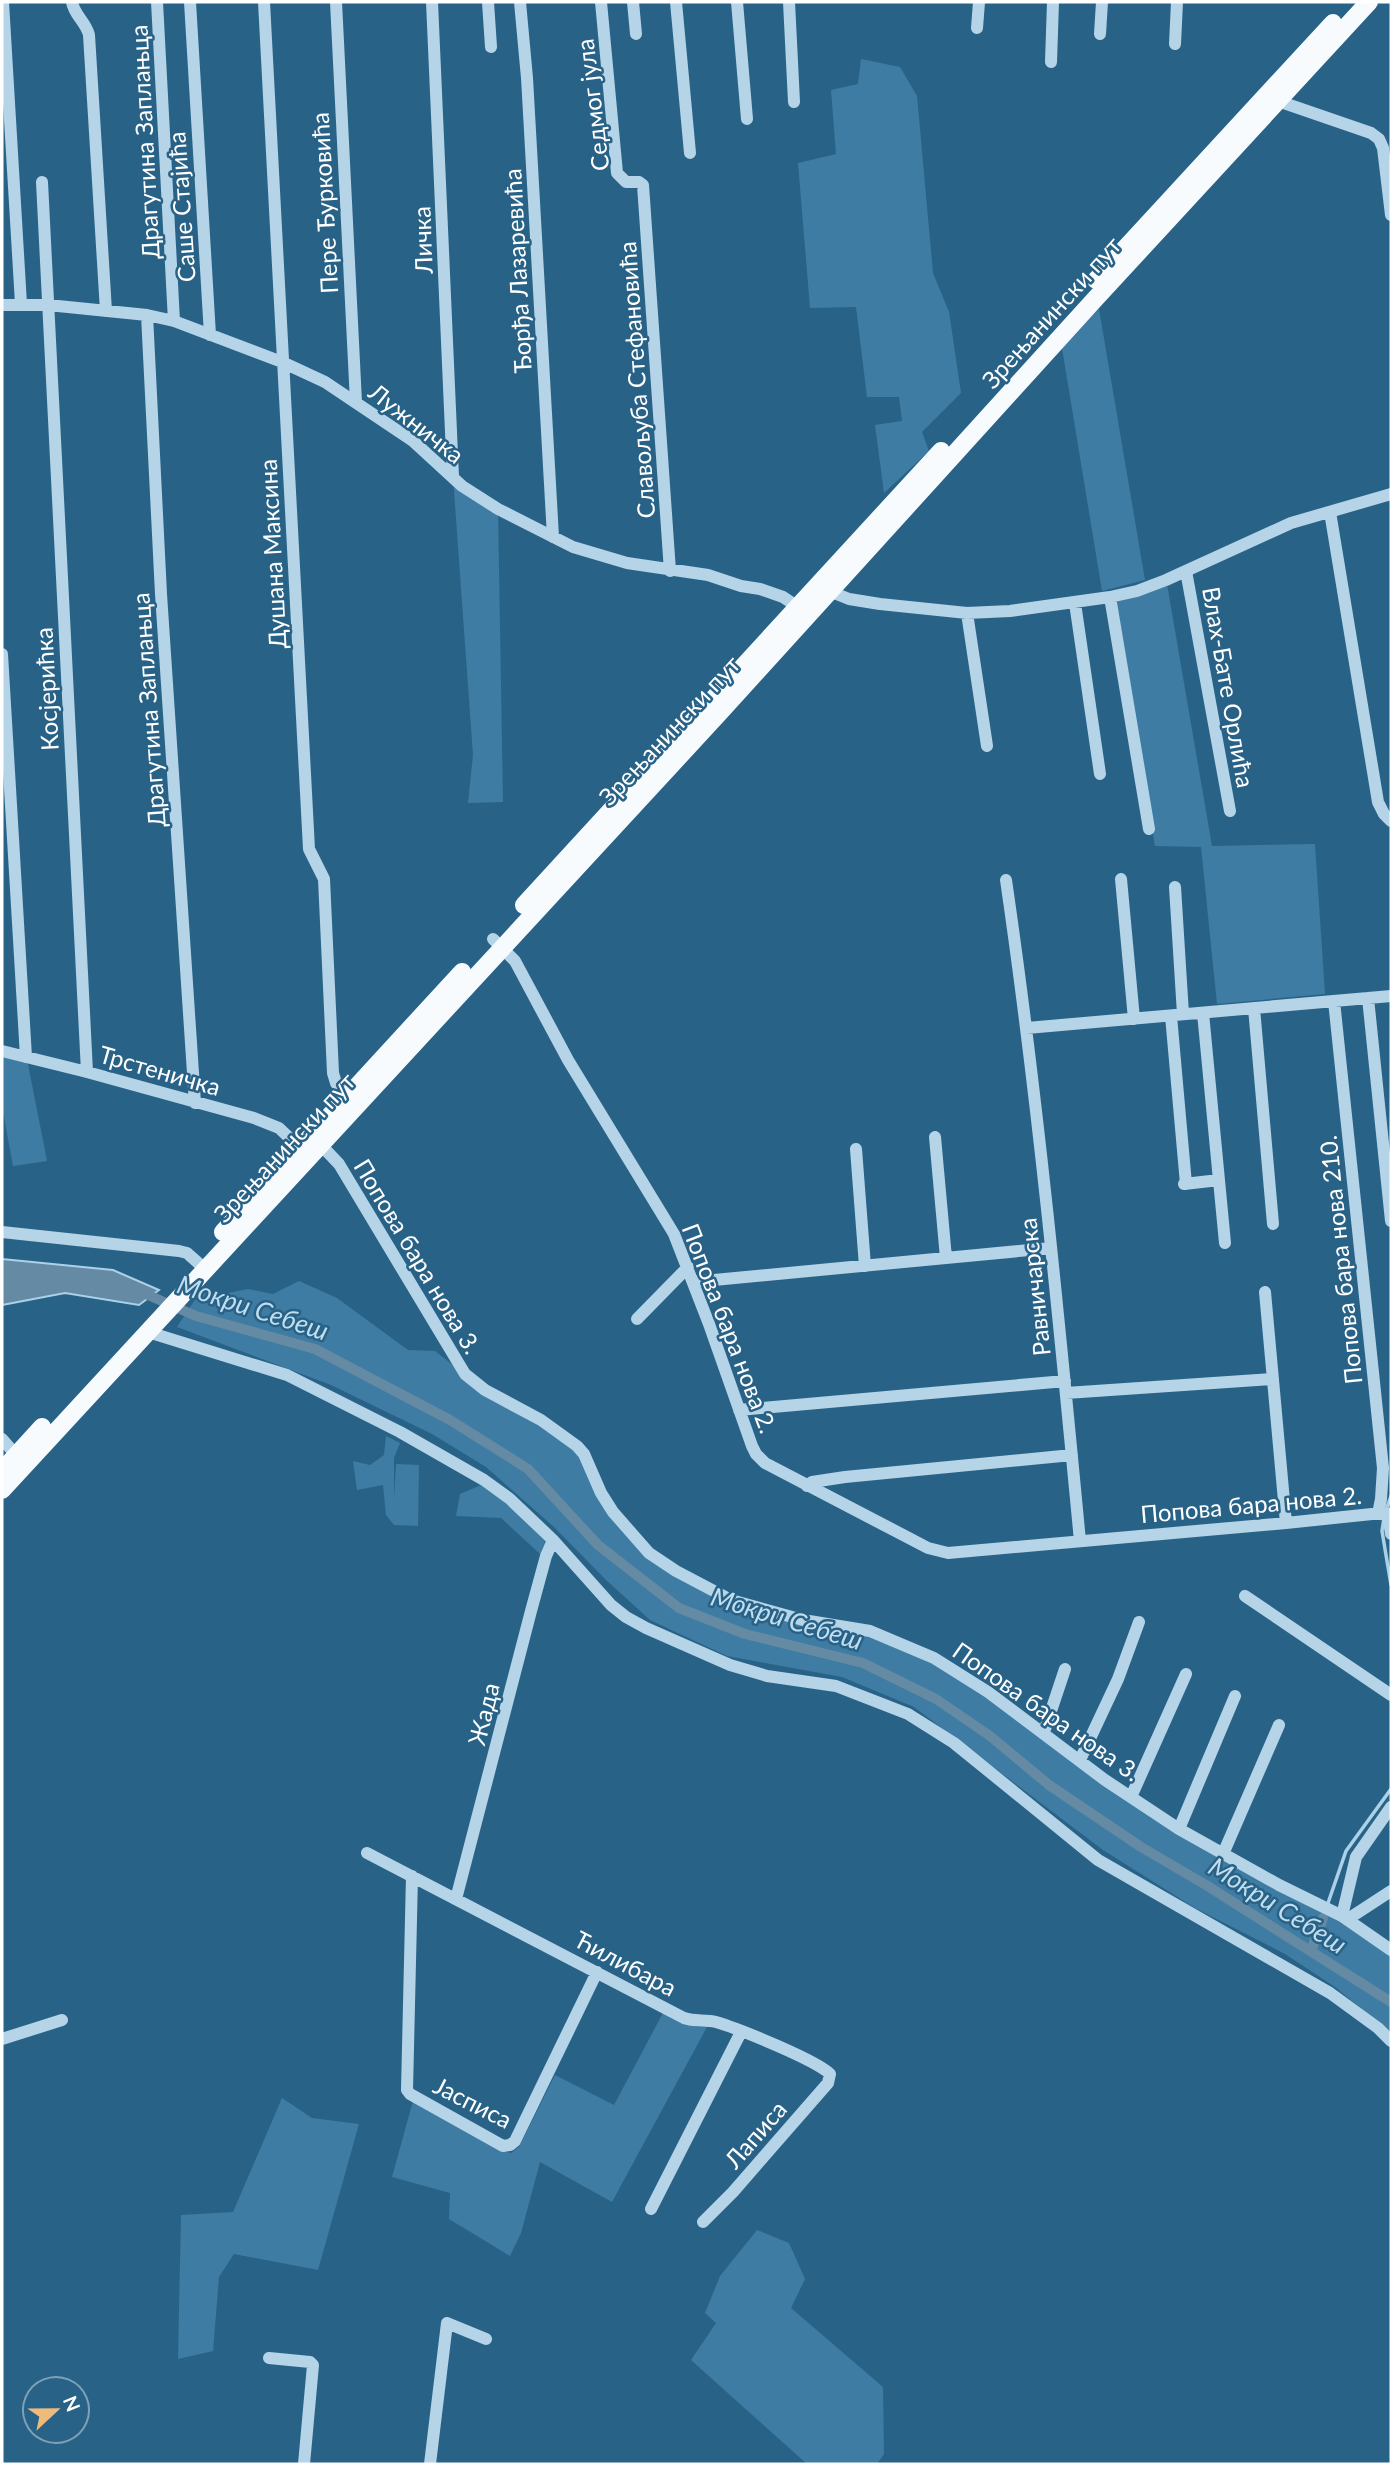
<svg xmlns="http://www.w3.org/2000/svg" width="1393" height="2466" viewBox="0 0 1393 2466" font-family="Lato,sans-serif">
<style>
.green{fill:#3e7ca3}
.water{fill:#658aa3;stroke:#aad1e8;stroke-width:2}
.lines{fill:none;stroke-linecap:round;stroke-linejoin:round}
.stream{stroke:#aad1e8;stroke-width:3.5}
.canal{stroke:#658aa3;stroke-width:10}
.minor{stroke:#b5d4e8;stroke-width:12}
.major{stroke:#f7fbfe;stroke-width:18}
.labels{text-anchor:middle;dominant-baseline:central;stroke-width:5;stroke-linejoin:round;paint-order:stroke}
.street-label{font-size:24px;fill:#fff;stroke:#296287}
.water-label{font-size:26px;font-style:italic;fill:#c1deef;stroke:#296287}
</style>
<rect width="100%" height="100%" fill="#296287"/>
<path class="green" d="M861 59 900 67 917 96 933 273 949 312 961 393 922 432 929 451 884 493 875 425 902 421 899 397H867L856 307 810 308 798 163 836 154 831 90 858 84Z
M1099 309 1145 580 1102 591 1061 342Z
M453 477 498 509 503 802 468 803 473 755Z
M1167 584 1212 846 1315 844 1325 994 1217 1004 1201 847 1155 846 1114 600Z
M2 1053 27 1059 47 1161 13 1166 2 1106Z
M299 1281 337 1298 408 1350 435 1351 485 1390 562 1433 649 1553 731 1600 870 1631 934 1658 1105 1780 1391 1950V2033L1335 1987 1285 1954 1195 1908 1103 1850 914 1707 842 1677 727 1656 650 1620 606 1580 554 1527 486 1467 432 1434 331 1385 177 1327 200 1292 218 1295 248 1289 273 1294Z
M386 1436 400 1443 394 1458V1499L396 1464 419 1465 418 1526 394 1525 386 1515 383 1485 357 1490 353 1461 370 1465 384 1455Z
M481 1485 502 1497 547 1537 540 1554 501 1518 456 1516 460 1494Z
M664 2011 696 2027H707L612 2202 540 2162 521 2233 510 2256 449 2219 450 2193 392 2177 413 2101 495 2147 511 2153 519 2147 555 2075 614 2105Z
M282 2098 312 2118 359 2124 318 2270 234 2254 219 2277 213 2351 178 2359 181 2215 233 2212Z
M757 2230 789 2243 805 2279 791 2308 883 2387 884 2454 877 2464H807L691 2360 716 2323 705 2313 720 2276Z"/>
<path class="water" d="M2 1259 113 1270 159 1290 139 1305 65 1293 2 1305Z"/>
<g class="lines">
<path class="stream" d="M1386 1510 1391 1496
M1384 1518 1382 1531 1391 1585
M1328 1903 1346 1851 1391 1789"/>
<path class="canal" d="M139 1291 196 1316 315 1349 450 1420 528 1469 598 1545 679 1608 745 1634 863 1663 936 1699 990 1736 1049 1785 1141 1847 1206 1885 1391 2002
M1311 1951 1323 1918"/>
<path class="minor" d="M3 2 21 304
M72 2C74 15 86 22 89 35L106 311
M157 2 174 321
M190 2 210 335
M264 2 309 849 324 879 333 1073 336 1083 347 1096
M336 2 356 402
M432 2 453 477
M488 2 491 47
M520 2 527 78 553 537
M601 2 617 173 626 182H639L643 185 670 571
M633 2 636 34
M676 2 690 153
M737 2 747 119
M789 2 794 102
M977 28 979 2
M1100 34 1102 2
M1175 44 1177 2
M1051 62 1053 2
M1278 101 1371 133 1379 139 1383 148 1391 215
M42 182 87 1072
M2 305H48L147 315 174 321 282 362 325 382 413 441 462 486 498 509 573 547 627 563 708 575 741 586 760 589 783 597 798 607
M147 315 161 594 195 1103
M1330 512 1378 802 1384 814 1391 821
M1186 571 1230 811
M829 591 849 599 880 604 967 613 1010 611 1110 597 1137 591 1166 580 1291 523 1391 494
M1110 597 1149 829
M1075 603 1100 774
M967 613 987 746
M2 654 26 1057
M1121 879 1134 1019
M1006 880C1038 1100 1059 1320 1080 1541
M1175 887 1183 1014
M493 939 515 961 568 1060 674 1234 709 1324 752 1446 756 1454 765 1463 928 1548 948 1553 1286 1523 1372 1514H1391
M1368 998 1391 1221
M1334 1001 1383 1468 1381 1499 1378 1514
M1254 1008 1273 1224
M1203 1013 1225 1243
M1171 1016 1186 1184
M1027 1028 1391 996
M2 1051 87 1072 254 1118 279 1128 299 1147
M935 1137 946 1258
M320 1144 339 1164 465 1374 485 1390 541 1420 577 1446 584 1454 601 1493 613 1512 649 1553 676 1571 731 1600 803 1620 870 1631 934 1658 988 1692 1105 1780 1179 1829 1279 1885 1342 1916 1391 1950
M856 1149 865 1266
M1184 1184 1219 1180
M2 1232 179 1251 187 1253 205 1269
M693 1282 1051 1248
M1265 1292 1286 1523
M637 1319 688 1267
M148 1332 287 1375 400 1432 484 1480 510 1499 553 1540 611 1605 626 1617 646 1628 730 1665 767 1676 836 1686 908 1714 954 1743 1098 1860 1330 1993 1378 2028 1391 2041
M1066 1393 1273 1379
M739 1410 1065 1381
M2 1439 16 1455
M807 1486 812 1482 845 1477 1072 1455
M1388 1515 1391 1534
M1245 1596 1391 1695
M1044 1732 1065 1669
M1080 1760 1118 1679 1139 1622
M1131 1797 1186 1674
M1179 1829 1235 1696
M367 1853 684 2018C695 2022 705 2019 716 2022 737 2028 816 2060 830 2074L828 2083 733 2192 703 2222
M1223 1854 1279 1725
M412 1876 407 2090 410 2094 503 2146 510 2145 515 2141 597 1972
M456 1899 531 1611 546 1556 553 1540
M1342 1916 1356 1857 1391 1807
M1348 1919 1391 1891
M2 2039 62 2020
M651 2209 741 2032
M269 2358 310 2362 313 2365 304 2464
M430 2464 447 2323 486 2339"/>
<path class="major" d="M1096 280 1333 23
M524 905 941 451
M223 1232 462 972
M2 1471 42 1427
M2 1490 722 710 1096 298 1369 2"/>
</g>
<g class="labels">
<g class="street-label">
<text transform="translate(592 105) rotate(-97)">Седмог јула</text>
<text transform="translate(144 142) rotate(-93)">Драгутина Заплањца</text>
<text transform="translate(324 203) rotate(-93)">Пере Ђурковића</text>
<text transform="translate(181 207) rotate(-94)">Саше Стајића</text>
<text transform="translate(422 240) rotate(-92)">Личка</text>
<text transform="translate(517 271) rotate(-93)">Ђорђа Лазаревића</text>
<text transform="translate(1051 312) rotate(-48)">Зрењанински пут</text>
<text transform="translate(636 380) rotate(-94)">Славољуба Стефановића</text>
<text transform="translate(417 423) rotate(38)">Лужничка</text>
<text transform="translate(272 554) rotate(-93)">Душана Максина</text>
<text transform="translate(1229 687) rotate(80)">Влах-Бате Орлића</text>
<text transform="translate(46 689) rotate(-93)">Косјерићка</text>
<text transform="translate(148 710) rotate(-94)">Драгутина Заплањца</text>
<text transform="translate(669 730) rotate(-47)">Зрењанински пут</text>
<text transform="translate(160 1070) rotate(16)">Трстеничка</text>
<text transform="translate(284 1147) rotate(-47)">Зрењанински пут</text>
<text transform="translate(418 1256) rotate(59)">Попова бара нова 3.</text>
<text transform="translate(1340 1260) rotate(-96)">Попова бара нова 210.</text>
<text transform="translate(1034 1287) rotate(-96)">Равничарска</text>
<text transform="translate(730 1328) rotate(69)">Попова бара нова 2.</text>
<text transform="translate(1251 1504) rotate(-5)">Попова бара нова 2.</text>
<text transform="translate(1047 1711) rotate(35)">Попова бара нова 3.</text>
<text transform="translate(483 1714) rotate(-76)">Жада</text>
<text transform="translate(626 1963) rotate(28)">Ћилибара</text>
<text transform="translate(473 2102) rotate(27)">Јасписа</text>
<text transform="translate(755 2134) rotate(-49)">Лаписа</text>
</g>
<g class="water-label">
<text transform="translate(253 1307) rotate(18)">Мокри Себеш</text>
<text transform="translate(787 1618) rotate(17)">Мокри Себеш</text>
<text transform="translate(1278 1905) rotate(32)">Мокри Себеш</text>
</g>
</g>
<rect width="1393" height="2466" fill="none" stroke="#ffffff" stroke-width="7"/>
<g transform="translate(56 2410) rotate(68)"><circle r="33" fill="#296287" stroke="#7fa1b7" stroke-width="2"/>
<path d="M0-5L12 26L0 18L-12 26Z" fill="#efbb7d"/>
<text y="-10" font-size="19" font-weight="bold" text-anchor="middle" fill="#ffffff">N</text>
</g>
</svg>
